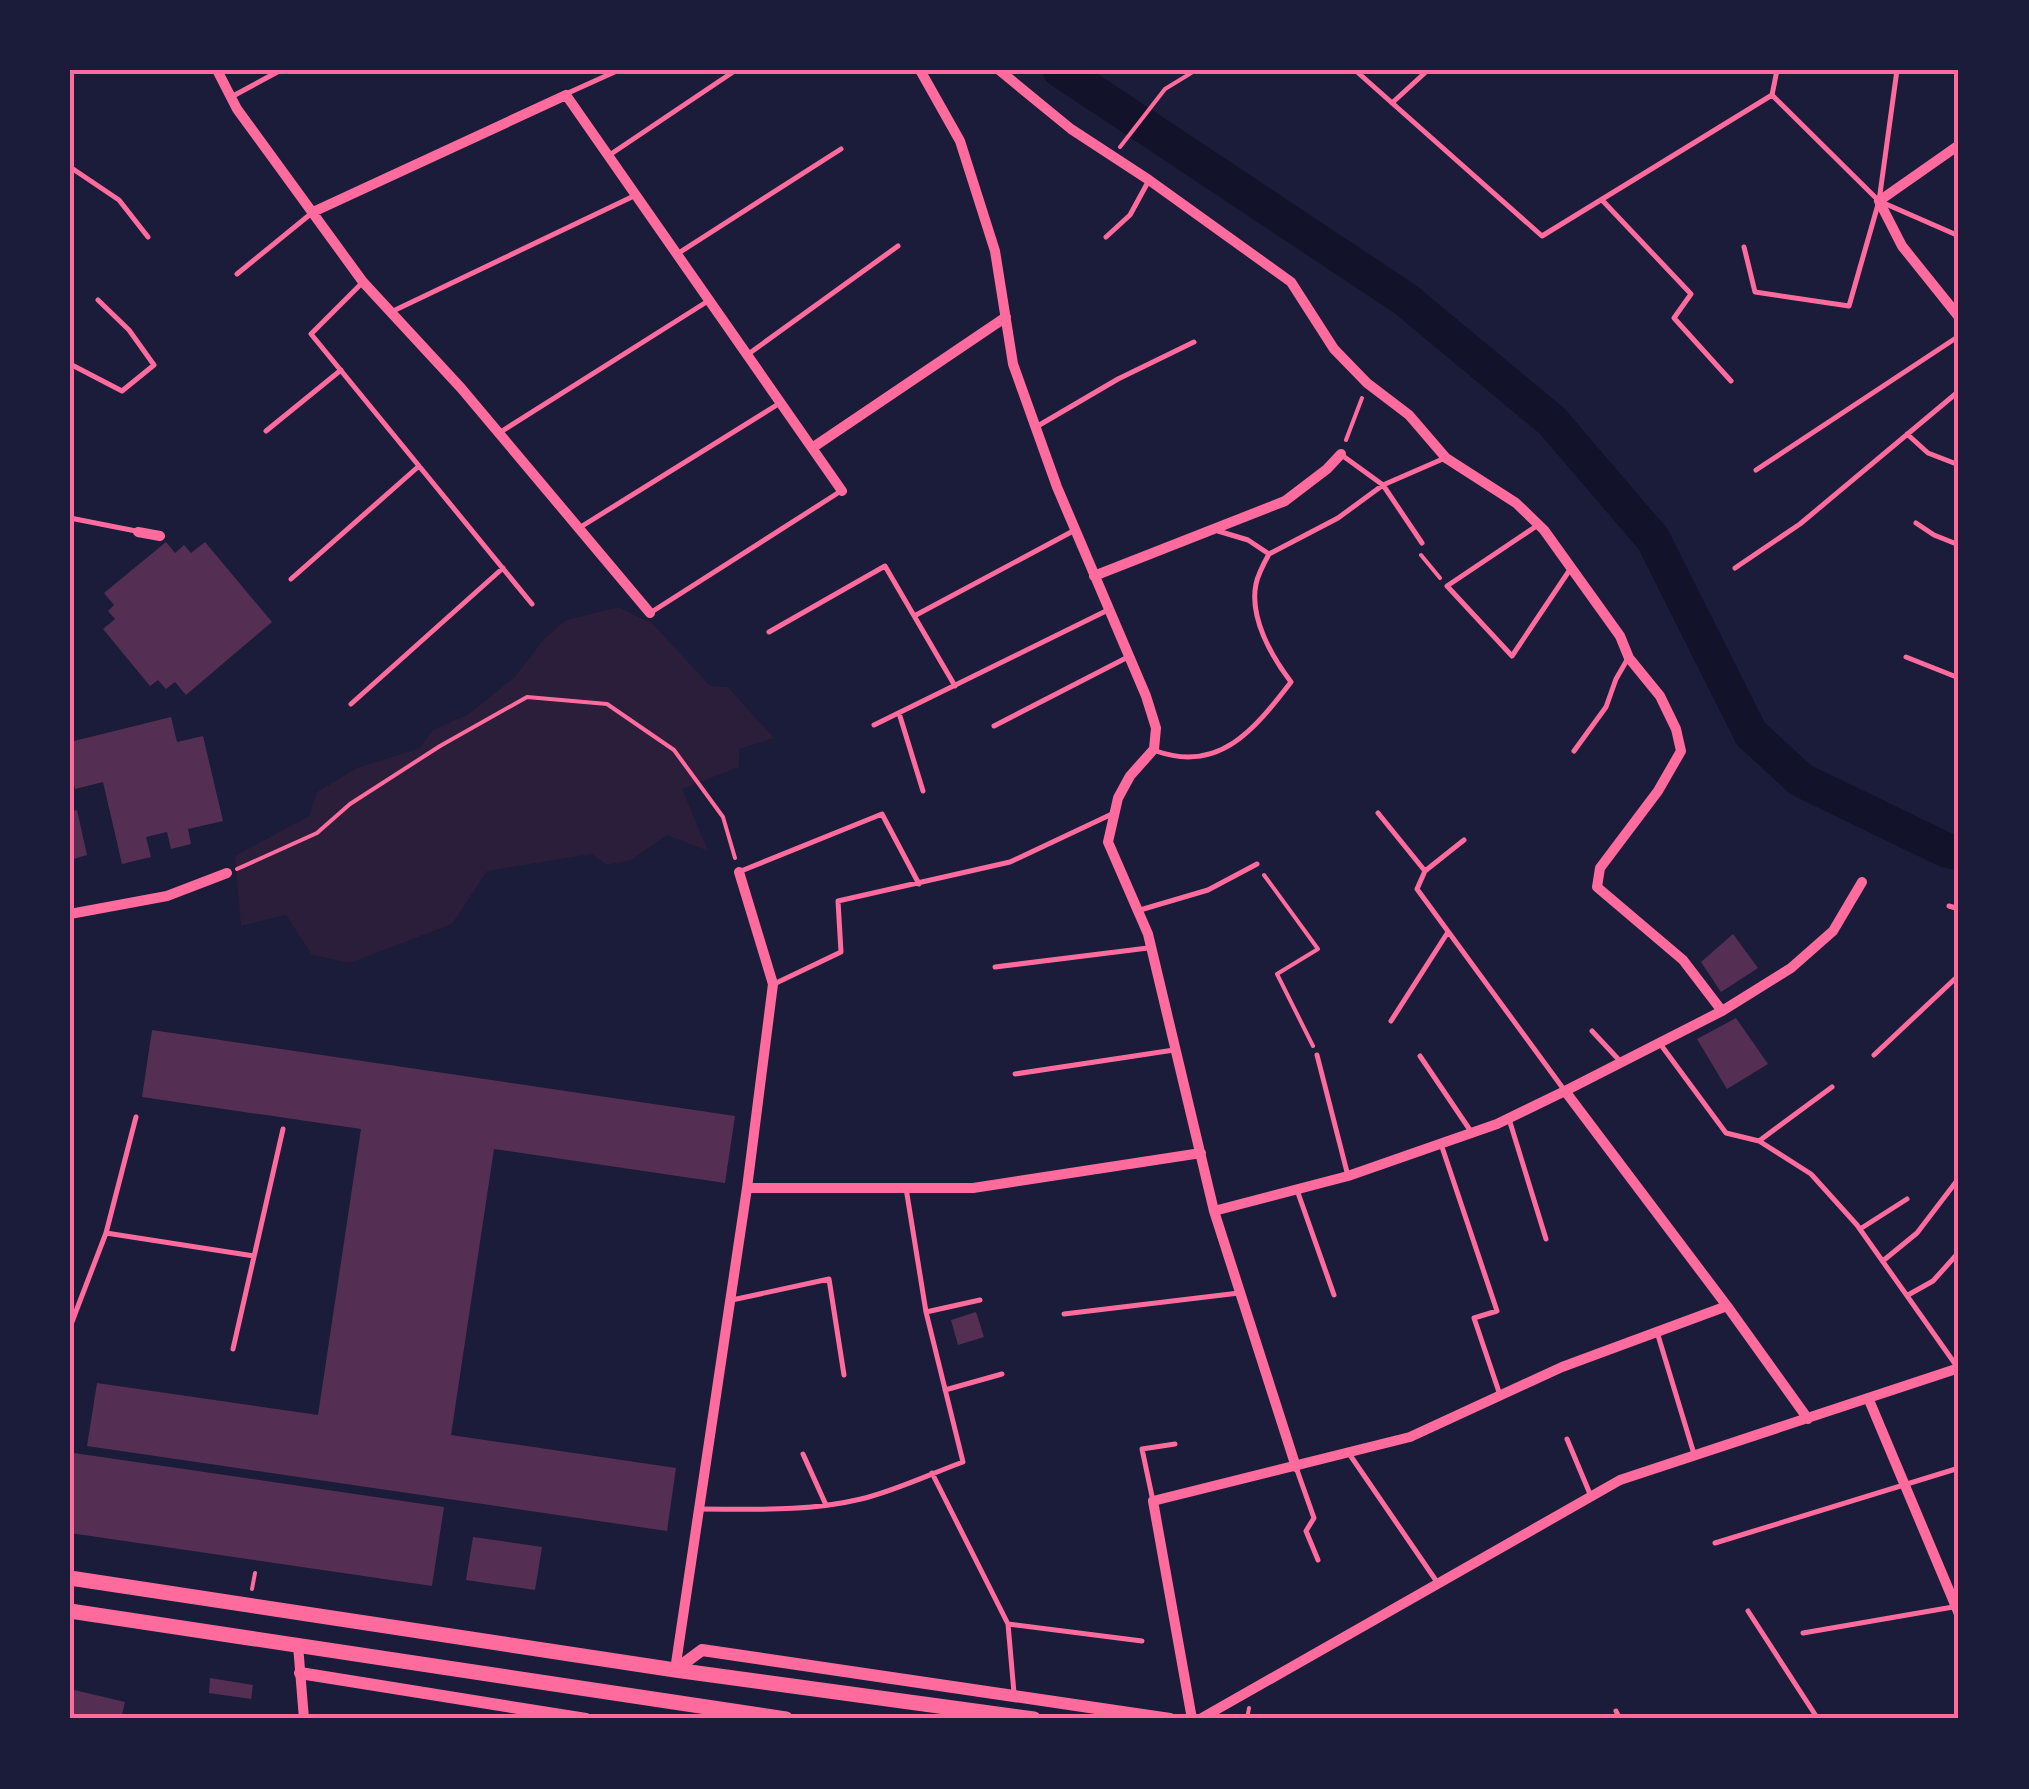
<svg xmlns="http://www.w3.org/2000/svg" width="2029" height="1789" viewBox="0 0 2029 1789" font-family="'PT Sans',sans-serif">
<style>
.green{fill:#2a1e3b}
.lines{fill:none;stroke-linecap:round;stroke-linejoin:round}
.river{stroke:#12122b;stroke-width:35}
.building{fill:#542f53}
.path{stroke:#ff6b9d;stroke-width:4}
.service{stroke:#ff6b9d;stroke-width:5}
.minor{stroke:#ff6b9d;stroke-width:10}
.tertiary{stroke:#ff6b9d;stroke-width:12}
.primary{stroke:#ff6b9d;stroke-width:15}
.neatline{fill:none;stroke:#ff6b9d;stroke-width:4}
</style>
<rect width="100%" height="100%" fill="#1b1b3a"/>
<path class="green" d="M619 607 653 624 710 686 728 687 774 738 739 749V767L682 789 708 851 667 835 631 860 607 865 592 854 487 871 452 924 350 963 312 955 286 915 241 926 235 856 309 816 317 792 357 768 420 748 433 730 469 714 515 677 544 639 566 620Z"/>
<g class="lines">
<path class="river" d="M1060 70 1405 299 1552 421 1653 539 1751 734 1801 780 1946 850 1959 853"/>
</g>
<path class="building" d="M166 542 175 553 184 545 191 553 205 542 272 622 186 695 175 682 166 689 158 680 150 686 103 629 115 619 108 611 114 605 104 593Z
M171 717 177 742 203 736 223 821 188 829 191 844 171 849 167 832 146 837 151 857 122 864 103 782 75 789 70 767V742Z
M77 810 87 855 70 860V812Z
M1733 934 1758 968 1721 992 1701 962Z
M1736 1018 1768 1064 1727 1089 1697 1039Z
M152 1030 735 1116 725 1183 494 1149 451 1435 676 1468 667 1531 87 1446 97 1383 318 1415 361 1129 142 1097Z
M976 1312 984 1337 958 1345 951 1320Z
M74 1453 444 1507 432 1586 70 1533V1480Z
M473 1537 542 1547 535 1590 466 1580Z
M210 1678 253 1685 251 1699 209 1693Z
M70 1689 125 1702 121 1719H70Z"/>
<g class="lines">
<path class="path" d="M1120 147 1165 89 1196 70
M1346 440 1362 398
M1421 555 1440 578
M237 869 317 833 350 804 440 746 527 697 607 704 674 750 723 817 735 858
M1264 875 1318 949 1277 974 1313 1046
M252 1589 255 1573
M1247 1719 1249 1708"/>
<path class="service" d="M1355 70 1542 236 1772 95 1777 70
M568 93 619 70
M233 96 281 70
M1773 96 1879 201 1959 236
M1392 103 1428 70
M608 156 736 70
M70 167 119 200 148 237
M1602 200 1691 294 1674 318 1731 381
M1106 237 1130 215 1148 182
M1744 247 1755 292 1849 306 1879 201 1897 70
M677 254 841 149
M237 274 313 212
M361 284 311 334 532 604
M391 312 636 195
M747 355 898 246
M70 364 122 391 154 365 129 330 98 300
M1036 427 1118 379 1194 342
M266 431 341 370
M499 433 708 301
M1907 434 1928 453 1959 465
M1343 456 1383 485 1422 543
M1756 470 1959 336
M70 518 136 531
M1916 523 1934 535 1959 545
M1538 525 1447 586 1512 656 1571 568
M579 528 780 403
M1218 531 1248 540 1269 554
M1269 554 1338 518 1383 485 1445 458
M1735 568 1800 524 1959 391
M291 579 419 466
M650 613 841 491
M916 615 1075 530
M769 632 885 566 955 686
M1906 657 1959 678
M351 704 503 568
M899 713 923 791
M874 725 1108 610
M994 726 1128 657
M1156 751C1221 774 1256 727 1291 682 1272 657 1249 618 1256 584 1258 574 1264 563 1269 554
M1574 751 1606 707 1616 679 1627 660
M1378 813 1425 871 1417 889 1565 1091
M741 871 882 814 919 884
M1425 871 1464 840
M1949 906 1959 909
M1140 910 1208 890 1257 864
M995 967 1148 948
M774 984 841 952 838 901 1010 862 1112 814
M1391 1021 1448 932
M1592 1031 1620 1061
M1661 1045 1726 1133 1759 1141 1811 1174 1857 1225 1958 1368
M1317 1055 1348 1176
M1874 1055 1959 975
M1420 1056 1472 1133
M1015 1074 1174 1050
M1509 1119 1546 1239
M1759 1141 1832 1087
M1441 1144 1497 1311 1474 1318 1500 1395
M1297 1190 1334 1295
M1860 1229 1907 1199
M106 1233 136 1117
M1884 1260 1917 1233 1959 1178
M1908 1295 1933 1281 1959 1252
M732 1300 829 1279 844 1375
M926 1312 980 1300
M1064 1314 1239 1293
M70 1327 106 1233 254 1256
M1657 1332 1694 1454
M233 1349 283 1129
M945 1390 1002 1374
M1567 1439 1590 1494
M803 1454 826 1505
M1350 1455 1437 1582
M1297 1470 1314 1518 1306 1531 1318 1560
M932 1473 1008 1624 1014 1693
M1153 1501 1142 1449 1175 1444
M698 1509C753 1509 807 1512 861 1499 895 1491 930 1474 963 1462L926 1312 906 1188
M1715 1543 1959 1468
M1748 1611 1818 1719
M1008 1624 1142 1641
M1803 1633 1953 1607
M1616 1711 1620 1719"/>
<path class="minor" d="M217 70 237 109 363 282 461 388 650 613
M920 70 960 141 995 251 1013 364 1057 487 1146 696 1156 728 1154 749 1130 776 1118 798 1108 842 1148 934 1214 1211 1296 1467
M999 70 1071 129 1149 180 1291 282 1334 349 1367 383 1409 415 1446 458 1516 503 1544 530 1620 636 1629 658 1660 696 1676 729 1681 751 1658 791 1600 868 1597 887 1683 960 1722 1011
M1959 145 1879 201 1902 246 1959 317
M313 212 566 95 842 491
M812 448 1006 317
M138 532 160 536
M1094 576 1285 501 1327 469 1341 454
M70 914 167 896 227 873
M1565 1091 1727 1306 1808 1419
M747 1188H973L1201 1153
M1214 1211 1348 1176 1497 1124 1565 1091 1722 1011 1791 968 1833 931 1862 882
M1869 1400 1959 1614
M298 1645 304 1719
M675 1670 747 1188 773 984 739 872
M1192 1719 1153 1501 1410 1437 1562 1367 1727 1306
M1200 1719 1620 1480 1959 1368"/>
<path class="tertiary" d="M675 1670 702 1650 1170 1719
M300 1673 586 1719"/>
<path class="primary" d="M70 1578 675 1670 1034 1719
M70 1611 786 1719"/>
</g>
<rect width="2029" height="1789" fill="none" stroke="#1b1b3a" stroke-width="145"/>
<rect x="72" y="72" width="1884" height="1644" class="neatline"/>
</svg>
